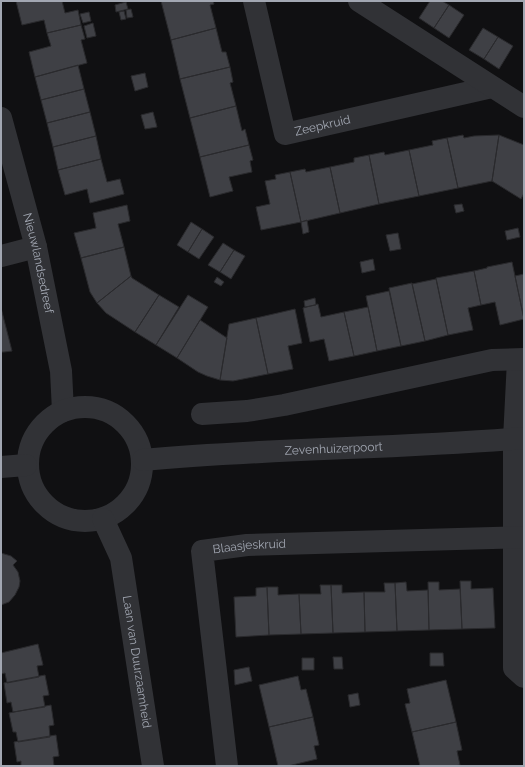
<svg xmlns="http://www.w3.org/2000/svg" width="525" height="767" viewBox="0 0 525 767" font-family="Raleway,sans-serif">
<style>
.building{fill:#3f4045;stroke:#2a2a2d}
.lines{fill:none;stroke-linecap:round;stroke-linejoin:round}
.minor{stroke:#313236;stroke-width:22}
.labels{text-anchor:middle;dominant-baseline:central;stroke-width:3;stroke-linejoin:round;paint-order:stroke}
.street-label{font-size:12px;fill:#a2a7b2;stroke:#0b0b0c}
</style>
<rect width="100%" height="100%" fill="#101012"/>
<path class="building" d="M16 1H62L65 13 78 10 81 25 47 33 44 20 22 25Z
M161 1H213L214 4 210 5 216 28 171 40Z
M430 1H442L449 5 434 28 419 18Z
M126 2 128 9 116 12 115 5Z
M449 5 464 15 449 38 434 28Z
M131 9 133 17 127 18 126 10Z
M124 11 126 19 121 20 119 12Z
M89 12 91 21 83 23 80 14Z
M93 23 96 36 87 38 84 26Z
M81 25 85 39 81 40 87 63 35 77 29 52 51 46 47 33Z
M216 28 222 52H226L230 67 180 79 171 40Z
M483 28 498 37 484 59 469 50Z
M498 37 513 46 499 69 484 59Z
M78 65 84 89 41 100 35 77Z
M230 67 233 82 230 83 236 106 190 118 180 79Z
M145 73 148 87 135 91 131 76Z
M84 89 90 112 47 123 41 100Z
M236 106 242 131 245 129 249 145 200 157 190 118Z
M90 112 96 136 53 147 47 123Z
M153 112 157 127 145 129 141 115Z
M463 135 464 138 474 136 499 135 492 181 458 188 447 138Z
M499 135 524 145V193L521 199 492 181Z
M96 136 101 159 58 170 53 147Z
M447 138 458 188 419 196 409 150 433 145 432 141Z
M249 145 253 160 250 161 252 172 229 177 233 191 210 197 200 157Z
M409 150 419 196 379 204 369 155 384 152 385 155Z
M369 155 379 204 340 213 330 167 354 162V158Z
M101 159 107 182 120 179 124 194 90 203 87 189 65 195 58 170Z
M330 167 340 213 301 222 290 172 305 169 306 172Z
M290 172 301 222 261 230 256 207 270 204 265 181 276 179 275 175Z
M462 204 464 211 456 213 454 205Z
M127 205 130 221 118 224 124 247 81 258 74 233 96 228 93 213Z
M307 220 309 232 303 234 301 222Z
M191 222 202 229 188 252 177 245Z
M518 228 520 237 507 240 505 231Z
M202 229 214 237 199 259 188 252Z
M398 233 401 249 390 251 386 235Z
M223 243 234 250 220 272 208 265Z
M124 247 131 276 97 303 90 292 81 258Z
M234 250 245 256 231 279 220 272Z
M373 259 375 270 362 273 360 262Z
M512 262 524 319 500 325 495 302 481 305 474 271 487 268V267Z
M474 271 481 305 468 308 473 330 448 335 436 278Z
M524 274V319L515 276Z
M131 276 132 278 159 295 135 332 106 313 97 303Z
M217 277 224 282 221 286 214 282Z
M436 279 448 335 425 341 412 284Z
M412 283 425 341 401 346 389 288Z
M389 291 401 346 377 351 366 296Z
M159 295 179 307 156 345 135 332Z
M188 295 208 307 177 358 156 345Z
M315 298 316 305 305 307 304 301Z
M318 304 321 317 344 312 354 356 329 361 324 339 310 342 303 308Z
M368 307 377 351 354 356 344 312Z
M1 308 12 351 4 352H1Z
M295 309 302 343 288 346 293 369 268 374 256 318Z
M256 318 268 374 233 381 220 380 229 324Z
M200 320 227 338 220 380 207 376 198 372 177 358Z
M1 553 11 556 17 561 13 565 18 572 20 581 19 587 15 595 9 602 1 605Z
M460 581H471V589L493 588 495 628 462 629Z
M406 582 407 591 428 590 429 630 397 631 395 583Z
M428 582H439V590L460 589 462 629 429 630Z
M384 583H395L397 631 365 632 364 592H385Z
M320 585H331L333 633 301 634 299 594H321Z
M331 585H342V593L364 592 365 632 333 633Z
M267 587H278V595L299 594 301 634 269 635Z
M267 587 269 635 236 637 234 597 256 596V588Z
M38 644 43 665 37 666 39 677 7 683 5 673 1 674V653Z
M430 653H443L444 666H430Z
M333 657H342L343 669H334Z
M302 658H314V670H302Z
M249 667 252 681 235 685 234 670Z
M45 675 49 695 43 696 45 707 13 712 11 702 7 703 4 683Z
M298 676 301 690 306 689 313 717 269 727 259 685Z
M446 680 456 722 412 732 405 704 410 703 407 689Z
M358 693 360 705 350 707 348 695Z
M51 705 54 725 49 726 50 737 18 742 16 732H13L9 713Z
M313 717 319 745 314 746 317 759 288 766H278L269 727Z
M456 722 462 750 457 751 460 765 454 766H420L412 732Z
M56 735 59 756 53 757 54 766H21V761L17 762 14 742Z"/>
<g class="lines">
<g class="minor">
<path id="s1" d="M254 1 285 134 492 87"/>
<path d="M359 1 524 107"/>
<path id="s2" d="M1 118 36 247 61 371 63 411"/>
<path d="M1 256 36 247"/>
<path d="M518 360 514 439V668L524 677"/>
<circle cx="85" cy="464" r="57"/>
<path d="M202 414 247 411 284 405 492 360 524 359"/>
<path id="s3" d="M143 460C270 448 397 449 524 438"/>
<path d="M1 467 26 465"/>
<path id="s4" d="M103 519 121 558 153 766"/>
<path id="s5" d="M227 766 202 551 247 545 524 537"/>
</g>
</g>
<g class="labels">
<g class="street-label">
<text stroke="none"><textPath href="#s1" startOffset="175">Zeepkruid</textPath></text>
<text stroke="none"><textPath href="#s2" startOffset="150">Nieuwlandsedreef</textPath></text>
<text stroke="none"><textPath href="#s3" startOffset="191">Zevenhuizerpoort</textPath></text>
<text stroke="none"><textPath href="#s5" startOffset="264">Blaasjeskruid</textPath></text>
<text stroke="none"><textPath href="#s4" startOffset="148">Laan van Duurzaamheid</textPath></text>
</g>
</g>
<rect width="525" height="767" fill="none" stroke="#a2a7b2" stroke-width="4"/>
</svg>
